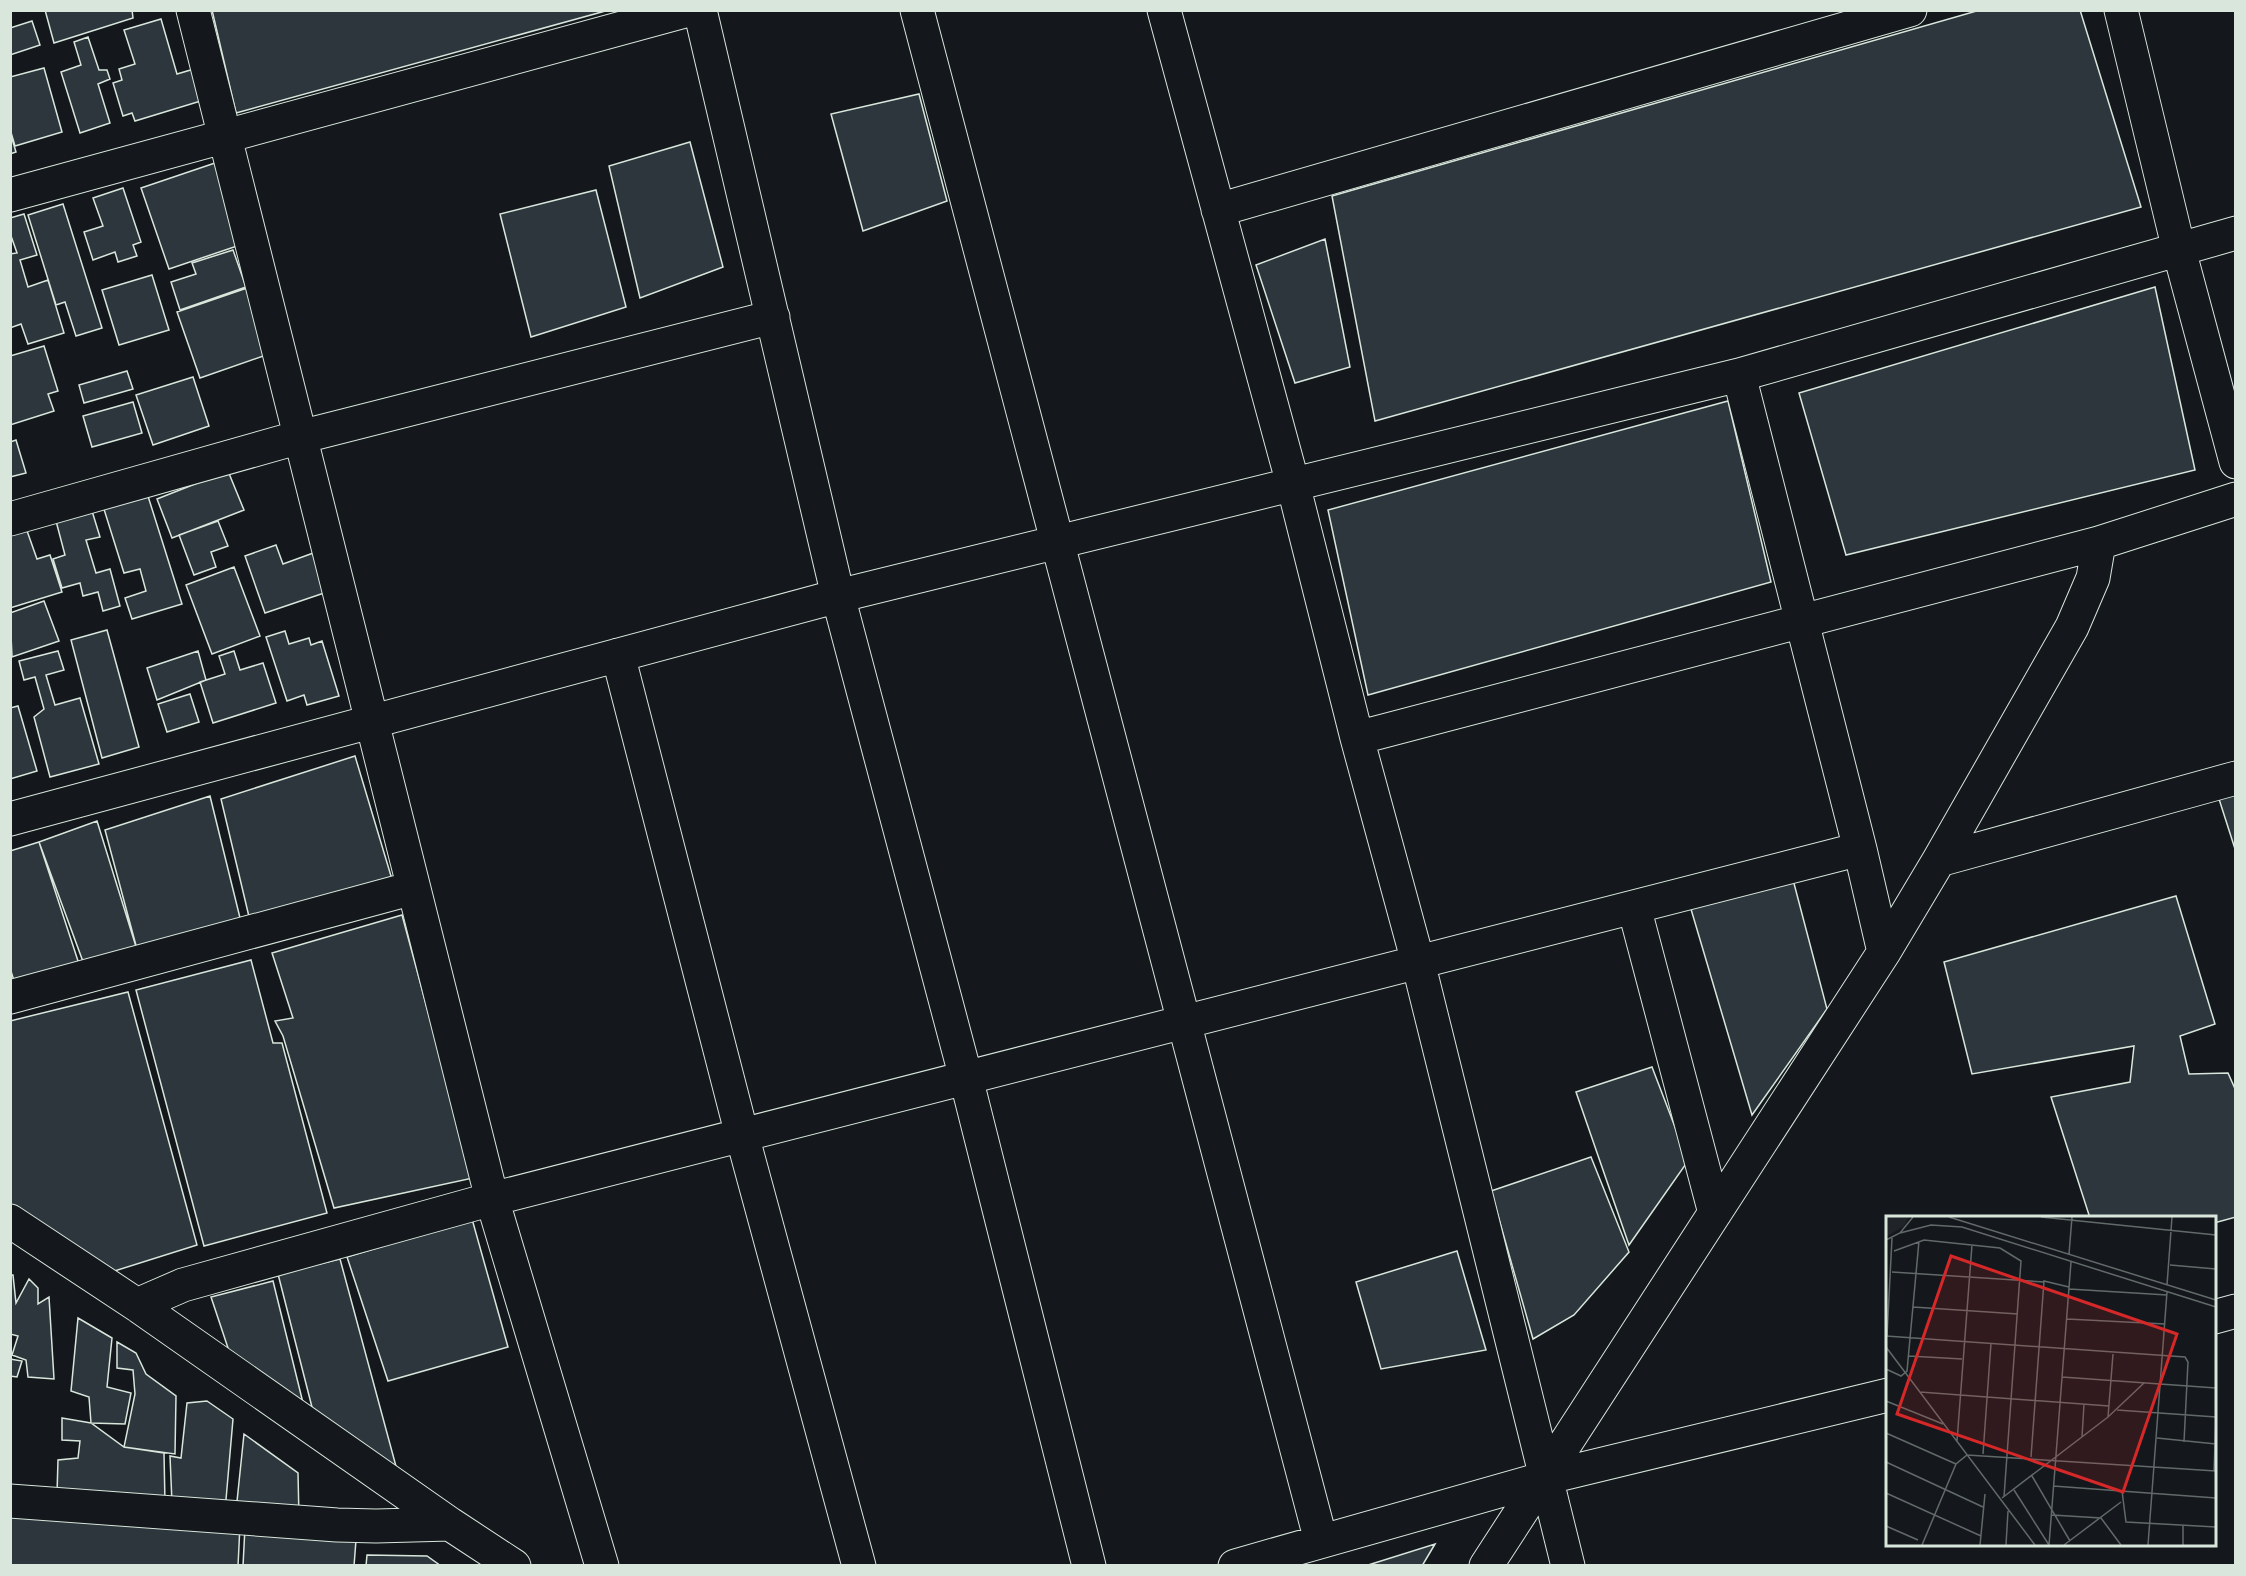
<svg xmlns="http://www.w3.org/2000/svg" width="2246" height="1576" viewBox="0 0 2246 1576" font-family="Karla,sans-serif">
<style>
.building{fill:#2c363c;stroke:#d8e6dc;stroke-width:1.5}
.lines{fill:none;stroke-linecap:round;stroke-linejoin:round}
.minor-casing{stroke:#d8e6dc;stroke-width:35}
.minor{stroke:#14181c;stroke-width:33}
.inset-road{fill:none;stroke:#626a69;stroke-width:1.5}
.view{fill:#d62828;fill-opacity:0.15;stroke:#d62828;stroke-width:3}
.inset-edge{fill:none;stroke:#d8e6dc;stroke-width:3}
</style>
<rect width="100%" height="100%" fill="#14181c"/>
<path class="building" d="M45 10H132L133 18 54 43Z
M212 10H609L236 113Z
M1980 10H2080L2141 207 1375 421 1332 196Z
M161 19 177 74 194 69 204 100 135 121 132 113 123 116 113 83 122 80 119 69 135 64 124 30Z
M32 21 40 45 10 55V28Z
M88 37 99 70H107L110 79 98 84 110 123 80 133 61 72 81 65 74 42Z
M44 68 62 132 15 146 10 129V77Z
M919 94 947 201 863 231 831 114Z
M10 132 16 152 10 154Z
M690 142 723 267 640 298 609 166Z
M215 163 243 244 169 269 141 188Z
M123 188 141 242 133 245 137 256 118 262 115 252 93 260 84 232 103 226 93 198Z
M596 190 626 307 531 337 500 214Z
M63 204 102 328 76 336 65 302 56 305 28 215Z
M24 214 37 255 20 260 28 287 48 280 64 333 28 344 21 324 10 328V254L17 253 10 233V218Z
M1325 239 1350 367 1295 383 1256 265Z
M233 250 246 287 180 310 171 282 196 274 192 263Z
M152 275 169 330 119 345 102 290Z
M2155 287 2195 470 1846 555 1799 393Z
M247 288 269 354 200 378 177 312Z
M44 346 58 391 48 394 54 411 10 425V356Z
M127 371 133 389 84 403 79 385Z
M193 377 209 426 153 445 136 395Z
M1728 401 1771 582 1368 695 1328 510Z
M133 402 142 433 92 447 83 416Z
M16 440 26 473 10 477V442Z
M228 471 244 510 172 538 157 499Z
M147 493 182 604 132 619 125 598 146 591 140 569 124 573 103 506Z
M92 511 100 537 86 540 96 573 110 569 120 606 103 611 98 592 83 596 80 583 62 588 53 559 65 555 56 521Z
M218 521 228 546 211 552 216 567 194 575 179 535Z
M26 528 37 559 50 555 62 592 10 608V533Z
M276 545 283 564 316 552 330 591 265 613 245 556Z
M234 567 260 636 212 654 186 585Z
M44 601 59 641 12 657 10 613Z
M107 630 139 747 102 758 71 640Z
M285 631 289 644 309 638 311 645 322 641 339 696 307 705 304 695 287 701 266 637Z
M58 651 64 670 46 675 55 705 80 698 99 764 50 777 34 717 44 709 35 677 24 680 19 661Z
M198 651 206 680 157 700 147 668Z
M234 651 240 670 263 663 276 703 213 723 200 682 225 674 219 656Z
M190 694 199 722 167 732 158 704Z
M18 706 37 771 10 779V708Z
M355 756 394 886 251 925 221 799Z
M2236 794V852L2219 799Z
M210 796 242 926 138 953 105 830Z
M97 821 138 953 85 967 39 842Z
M39 842 80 967 15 984 10 968V851Z
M1791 872 1827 1009 1752 1115 1688 899Z
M2176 896 2215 1024 2180 1036 2189 1074 2228 1073 2236 1091V1217L2214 1223V1218H2090L2051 1097 2130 1082 2134 1046 1972 1074 1944 962Z
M402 915 473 1178 334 1208 283 1036 275 1021 293 1018 272 953Z
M251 960 273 1043H282L327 1213 204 1246 136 990Z
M128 992 197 1245 105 1274 10 1211V1021Z
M1652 1067 1688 1161 1629 1245 1576 1092Z
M1591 1157 1629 1252 1574 1315 1533 1339 1491 1191Z
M472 1219 508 1347 388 1381 347 1257Z
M1457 1251 1486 1350 1381 1369 1356 1282Z
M340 1259 397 1470 314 1415 278 1274Z
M10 1275H13L16 1303 29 1279 38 1288V1304L49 1297 54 1379 28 1377 26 1360 12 1355 18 1336 10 1334Z
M273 1281 304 1407 234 1366 211 1297Z
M78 1318 112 1338 107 1387 131 1393 125 1424 91 1423 89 1397 71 1391Z
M117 1342 136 1353 146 1374 176 1396 175 1454 124 1447 135 1394 133 1370 117 1368Z
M10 1359 22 1361 17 1377 10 1376Z
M207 1401 233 1419 225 1511 172 1503 170 1456 181 1458 187 1403Z
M62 1418 91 1423 124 1447 164 1453 165 1504 57 1493 58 1460 78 1458 80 1441 62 1440Z
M244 1434 298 1473 299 1519 236 1511Z
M10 1510 240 1525 238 1566H10Z
M245 1527 356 1540 354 1566H243Z
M1435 1544 1422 1566H1365Z
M367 1555 427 1556 441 1566H366Z"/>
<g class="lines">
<defs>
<path id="minor" d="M193 10 492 1199 602 1566
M700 10 838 596 966 1078 1089 1566
M917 10 1321 1541
M1164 10 1293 484 1357 738 1418 962 1568 1566
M2121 10 2179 250 2236 462
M10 195 688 10
M1218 210 1910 10
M1739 375 1860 849 1884 952
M10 519 300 437 773 317
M618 655 742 1135 859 1566
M1357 738 2099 543 2236 499
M10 819 838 596 1739 375 2236 233
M1939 860 2236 778
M1634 907 1715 1213
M10 997 413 888
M10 1221 137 1305 450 1524 514 1566
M137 1305 183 1285 492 1199 1860 849
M2214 1317 2236 1311
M10 1501 337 1525 376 1526 450 1524
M1235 1566 1545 1478 1888 1395
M1486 1566 1884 952 1939 860 2072 627 2093 578 2099 543"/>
</defs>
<use href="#minor" class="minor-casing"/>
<use href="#minor" class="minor"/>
</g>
<g transform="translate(1886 1216)">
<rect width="330" height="330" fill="#14181c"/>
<path d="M0 1H23L18 10 0 21Z" fill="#202428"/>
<path class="inset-road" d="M63 1 330 84M155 1 330 19M14 17 45 9 76 11 330 91M0 24 14 17 27 1M8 35 38 24 114 32 135 45 118 281M183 38 186 1M284 49 330 53M6 56 158 66M281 69 286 1M183 73 281 79M27 91 132 98M181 103 279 108M0 120 299 141 302 146 298 226M1 120 6 22M0 131 149 329M23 140 76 143M0 153 15 160 21 155 33 25M176 161 330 172M34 176 223 190M0 185 57 208M231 194 330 201M222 201 227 138M0 217 70 248M196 221 198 188M271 222 330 228M71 225 86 29M97 238 105 127M145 241 158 65 183 71M0 246 97 291M328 255 330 202M146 260 184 325M167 270 330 282M128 274 163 329M236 275 240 306 330 311M0 277 95 320M116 282 222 201 258 167M166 299 215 302 235 329M297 309V329M0 310 32 324M36 329 70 248 81 239 330 255M94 329 99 278M120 329 122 295M163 329 185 46M178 329 235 286M262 329 281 76"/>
<path class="view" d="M65 40 291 118 237 276 11 198Z"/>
<rect width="330" height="330" class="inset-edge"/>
</g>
<rect width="2246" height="1576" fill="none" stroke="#d8e6dc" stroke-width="24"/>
</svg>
